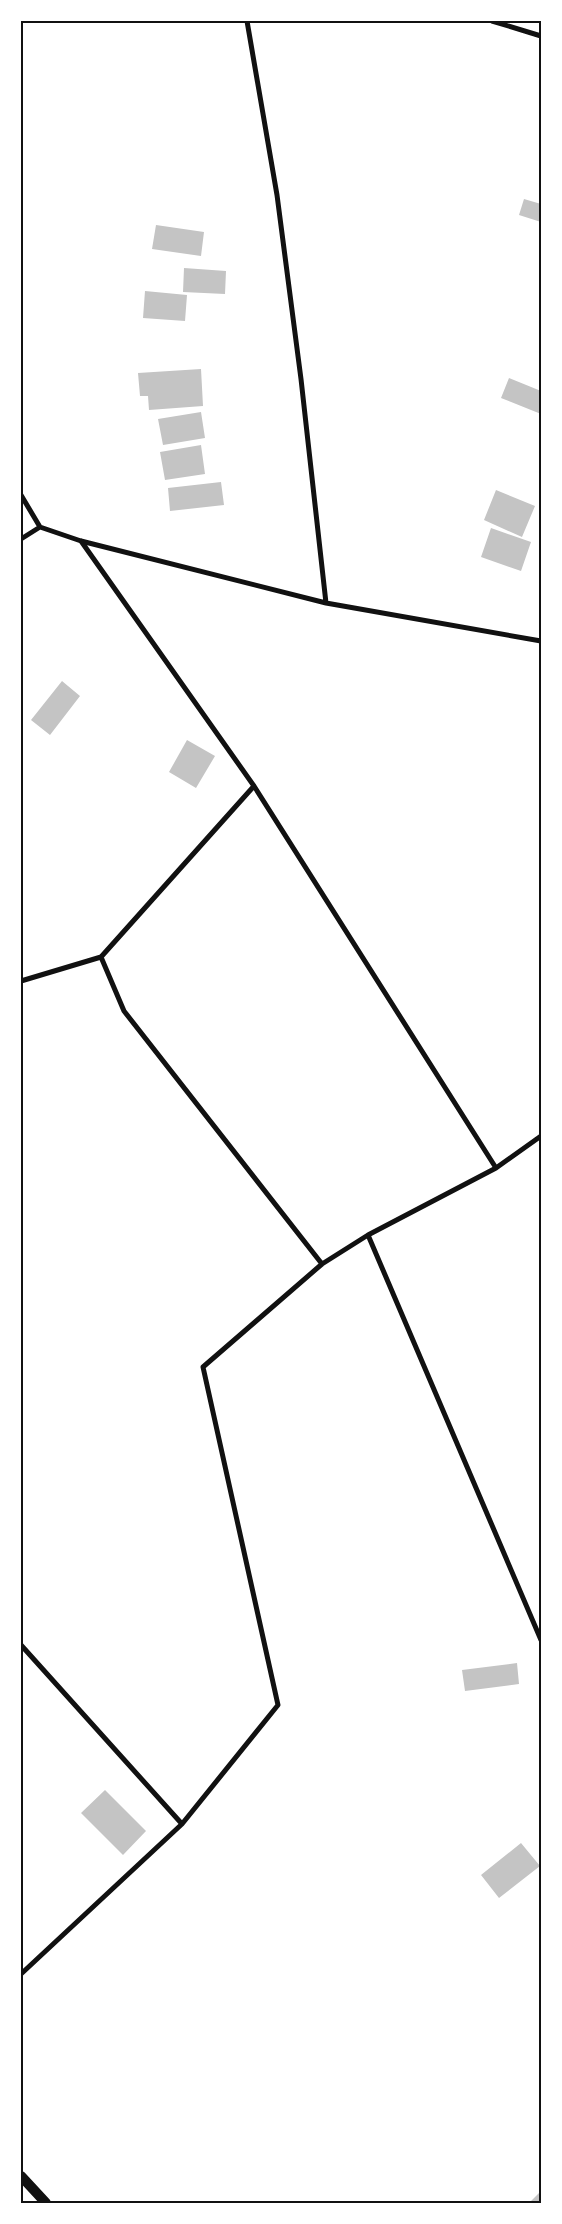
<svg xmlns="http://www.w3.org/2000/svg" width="562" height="2224" viewBox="0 0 562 2224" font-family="Figtree,sans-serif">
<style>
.building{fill:#c4c4c4}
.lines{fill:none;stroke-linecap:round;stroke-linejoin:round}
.minor{stroke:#111;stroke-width:5}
.secondary{stroke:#111;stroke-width:10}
.neatline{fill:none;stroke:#111;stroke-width:2}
</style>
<rect width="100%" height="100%" fill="#fff"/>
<path class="building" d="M524 199 541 204V222L519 215Z
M156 225 204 232 201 256 152 249Z
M184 268 226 271 225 294 183 292Z
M145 291 187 295 185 321 143 318Z
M201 369 203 406 149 410 148 396H140L138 373Z
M509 378 541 391V414L501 398Z
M201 412 205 438 163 445 158 419Z
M201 445 205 474 165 480 160 452Z
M221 482 224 505 170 511 168 488Z
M496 490 535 506 522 537 484 520Z
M491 528 531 542 521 571 481 557Z
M62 681 80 696 50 735 31 720Z
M187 740 215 756 196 788 169 772Z
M517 1663 519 1684 465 1691 462 1670Z
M105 1790 146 1831 123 1855 81 1813Z
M521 1843 540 1866 499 1898 481 1875Z
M541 2191V2203H529Z"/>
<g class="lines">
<path class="minor" d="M247 21 277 195 301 379 326 603
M492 21 541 36
M21 495 40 527 81 541 326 603 541 641
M21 539 40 527
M81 541 254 786 496 1168
M101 957 124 1011 322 1264
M21 981 101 957 254 786
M368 1235 541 1640
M21 1645 182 1824
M21 1974 182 1824 278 1705 203 1367 322 1264 368 1235 496 1168 541 1136"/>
<path class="secondary" d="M21 2176 46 2203"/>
</g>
<rect width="562" height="2224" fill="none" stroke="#ffffff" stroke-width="45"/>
<rect x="22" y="22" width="518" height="2180" class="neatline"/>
</svg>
